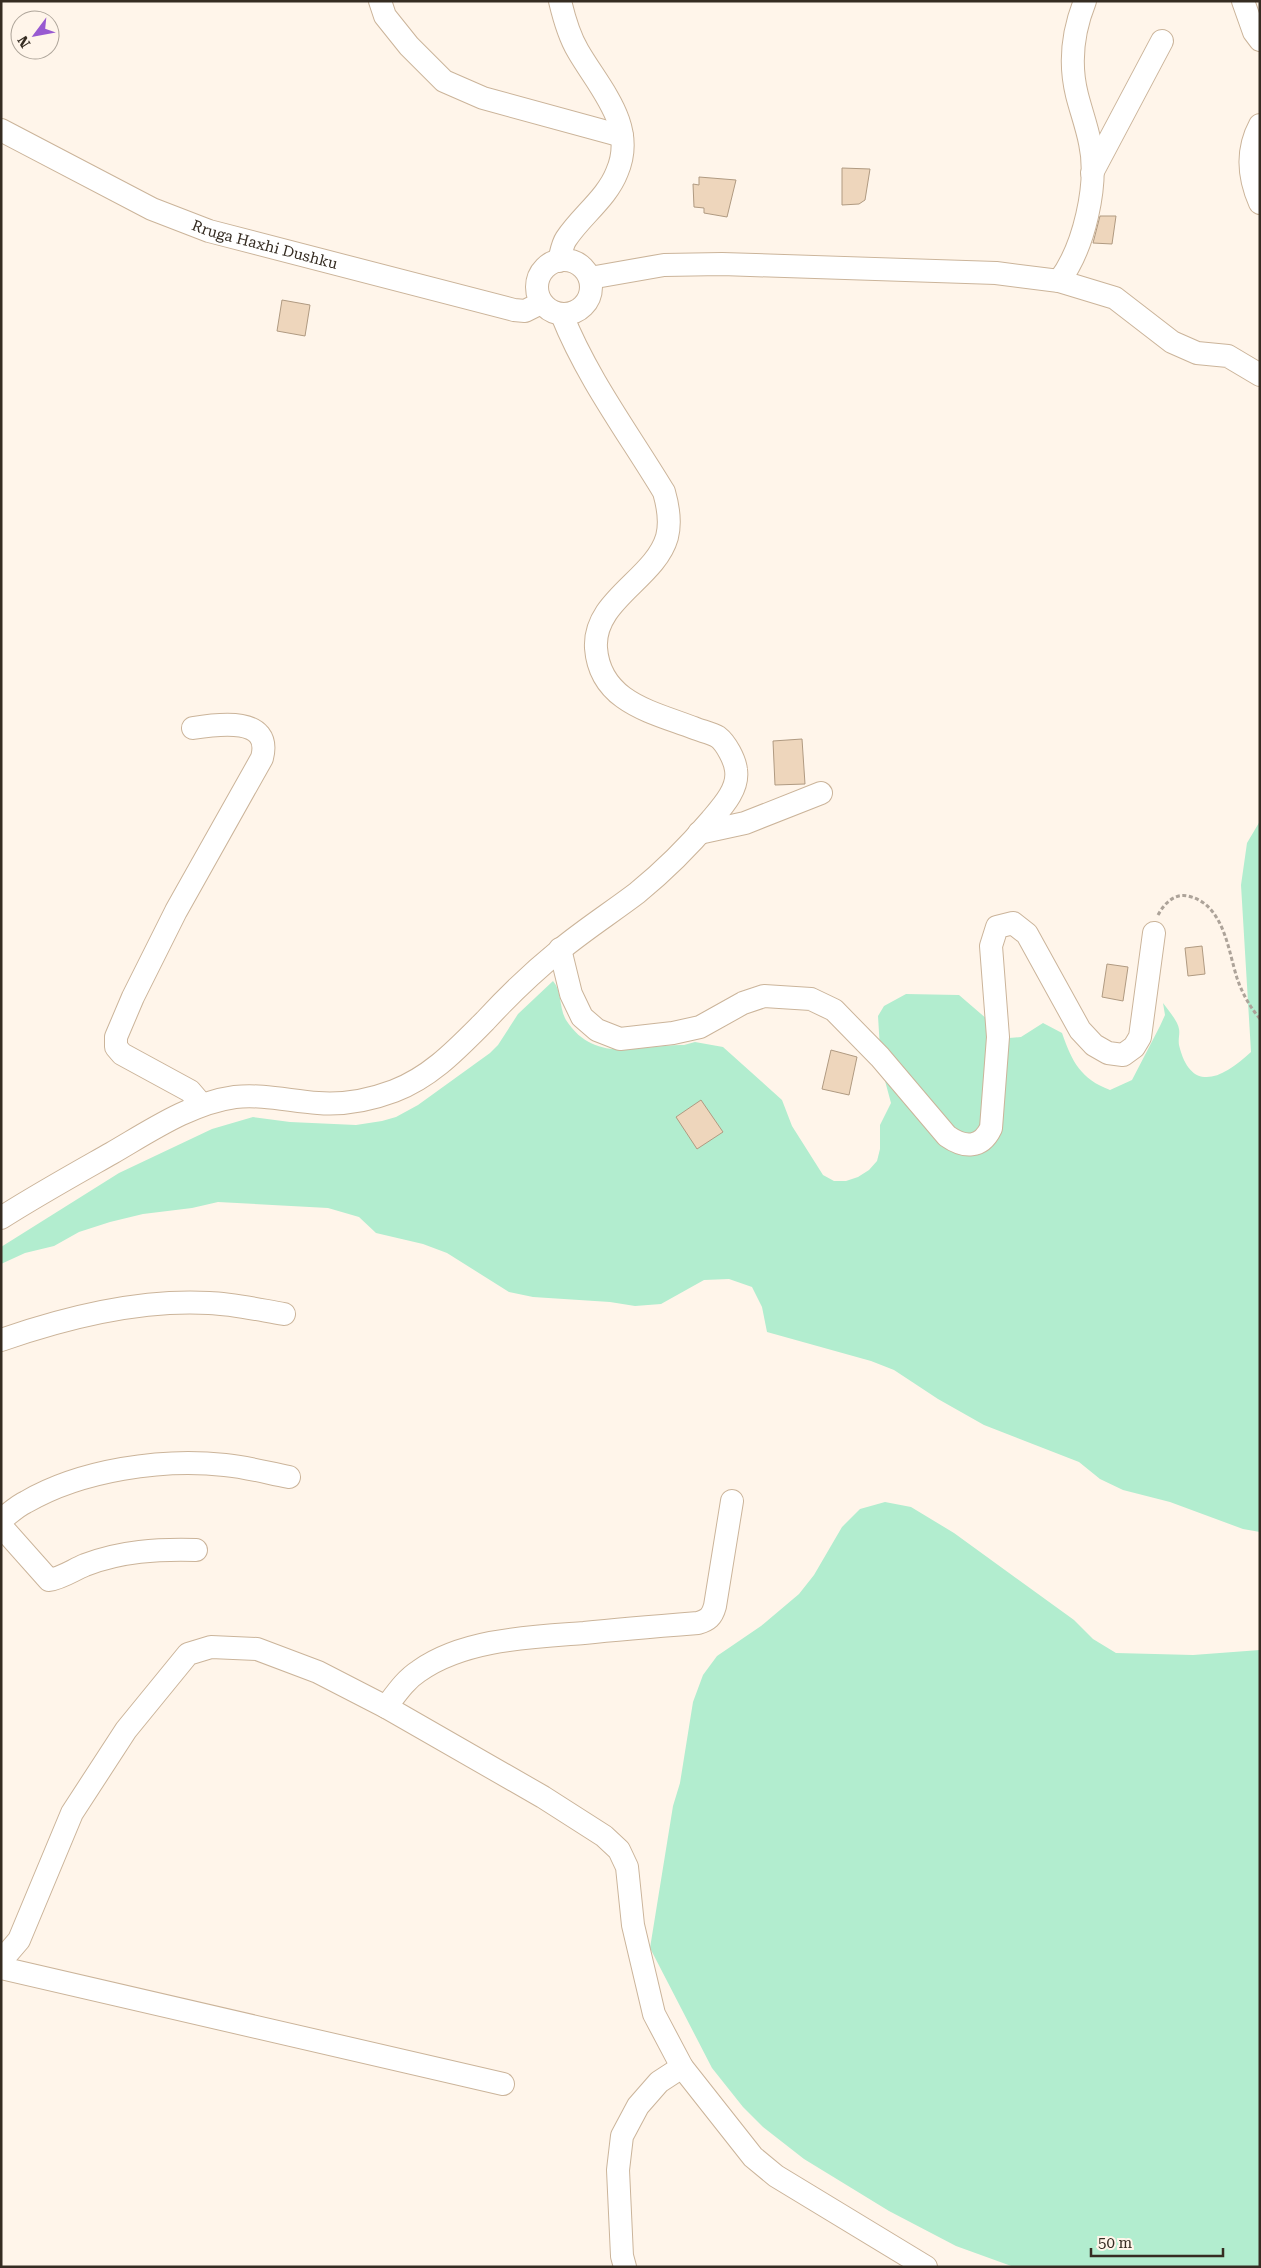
<svg xmlns="http://www.w3.org/2000/svg" width="1261" height="2268" viewBox="0 0 1261 2268" font-family="'Roboto Serif',serif">
<style>
.green{fill:#b2edcf}
.building{fill:#eed6bc;stroke:#b09a81}
.lines{fill:none;stroke-linecap:round;stroke-linejoin:round}
.minor-casing{stroke:#cbb49a;stroke-width:24}
.path{stroke:#ada399;stroke-width:3;stroke-dasharray:4 2.5;stroke-linecap:butt}
.minor{stroke:#fff;stroke-width:22}
.labels{text-anchor:middle;dominant-baseline:central;stroke-width:4;stroke-linejoin:round;paint-order:stroke}
.street-label{font-size:15px;fill:#352c22;stroke:#fff5ea}
</style>
<rect width="100%" height="100%" fill="#fff5ea"/>
<path class="green" d="M1260 821V1532L1243 1529 1170 1502 1123 1490 1100 1479 1079 1462 984 1425 938 1399 894 1370 871 1361 767 1332 762 1307 752 1287 729 1279 704 1280 661 1304 635 1306 610 1302 533 1297 509 1292 447 1253 423 1244 376 1233 359 1217 328 1208 218 1202 192 1208 143 1214 110 1222 79 1232 54 1246 25 1253 1 1264V1247L119 1173 212 1129 253 1117 290 1122 356 1125 382 1121 396 1117 418 1105 490 1053 498 1045 518 1014 553 981C562 991 559 1008 566 1020 596 1066 640 1044 684 1045L695 1042 723 1047 782 1100 792 1126 823 1175 834 1181H846L858 1177 869 1170 877 1161 880 1149V1125L891 1103 881 1066 878 1016 884 1006 906 994 959 995 1009 1038 1021 1037 1043 1023 1062 1033C1072 1062 1081 1079 1110 1090L1132 1080 1160 1026 1165 1015 1163 1003C1168 1010 1178 1021 1179 1029 1180 1034 1178 1039 1179 1045 1191 1095 1223 1078 1251 1052L1241 885 1247 843Z
M885 1502 911 1507 954 1533 1074 1620 1093 1639 1116 1653 1193 1655 1260 1650V2267H1014L956 2246 889 2211 804 2159 763 2127 743 2107 712 2068 650 1948 673 1806 680 1783 693 1702 703 1675 717 1656 761 1626 799 1594 814 1575 842 1527 860 1509Z"/>
<path class="building" d="M842 168 870 169 865 200 859 204 842 205Z
M699 177 736 180 727 217 704 213V208L694 207 693 184 699 185Z
M1100 216H1116L1112 244 1093 243Z
M282 300 310 305 305 336 277 331Z
M802 739 805 784 775 785 773 741Z
M1202 946 1205 974 1188 976 1185 948Z
M1107 964 1128 967 1123 1001 1102 997Z
M831 1050 857 1057 849 1095 822 1089Z
M701 1100 723 1132 697 1149 676 1117Z"/>
<g class="lines">
<defs>
<g id="minor">
<path d="M380 1 385 16 409 46 444 81 483 98 622 136"/>
<path d="M1243 1 1254 32 1260 40"/>
<path d="M1260 125C1246 151 1248 176 1260 203"/>
<path id="s1" d="M1 130 152 209 209 231 514 310 525 311 541 303"/>
<path d="M1092 173 1162 41"/>
<circle cx="564" cy="287" r="27"/>
<path d="M559 261C561 254 562 245 566 239 581 216 607 198 617 172 637 126 600 89 578 51 569 36 564 18 560 1"/>
<path d="M590 278 664 265 722 264 996 273 1059 281 1115 298 1172 342 1197 353 1228 356 1260 375"/>
<path d="M1059 281C1084 248 1099 184 1090 143 1087 127 1081 111 1077 95 1069 63 1073 31 1085 1"/>
<path d="M193 728C218 724 273 716 262 758L176 911 133 997 116 1037V1047L122 1054 190 1091 202 1105"/>
<path d="M699 833 745 823 821 793"/>
<path d="M560 949 571 994 582 1017 597 1030 620 1039 673 1033 700 1027 743 1003 764 996 811 999 834 1010 880 1057 947 1136C964 1148 981 1149 991 1128L998 1037 991 946 997 927 1013 923 1027 934 1080 1030 1094 1045 1108 1053 1123 1055 1134 1047 1140 1037 1154 933"/>
<path d="M1 1218C37 1195 75 1174 112 1153 150 1131 191 1103 235 1097 263 1094 290 1101 318 1103 343 1105 370 1100 394 1091 431 1077 457 1049 485 1021 508 996 533 972 560 950 584 930 612 912 637 893 664 871 689 846 711 820 722 807 739 789 736 770 735 760 726 743 718 737 712 733 701 731 694 728 652 712 600 702 596 648 593 600 655 579 667 537 671 522 668 506 664 492 629 434 587 378 562 315"/>
<path d="M1 1340C67 1317 139 1299 209 1303 234 1304 260 1310 284 1314"/>
<path d="M1 1520C9 1514 17 1506 26 1502 81 1470 162 1458 225 1465 247 1467 268 1473 289 1477"/>
<path d="M1 1526 49 1580C62 1578 73 1570 85 1565 121 1551 158 1549 196 1550"/>
<path d="M386 1707C396 1694 405 1680 419 1671 464 1639 531 1637 584 1633 622 1629 660 1626 698 1623 708 1620 712 1617 715 1606L732 1501"/>
<path d="M1 1961 19 1940 72 1813 126 1730 188 1654 211 1647 257 1649 318 1672 386 1707 543 1797 604 1836 619 1850 627 1867 633 1925 654 2014 682 2067 753 2157 776 2176 926 2267"/>
<path d="M1 1968 503 2084"/>
<path d="M625 2267 622 2256 618 2170 622 2136 638 2106 659 2082 682 2067"/>
</g>
</defs>
<use href="#minor" class="minor-casing"/>
<path class="path" d="M1158 915C1164 904 1174 893 1188 896 1224 904 1228 950 1237 978 1242 993 1250 1007 1260 1019"/>
<use href="#minor" class="minor"/>
</g>
<g class="labels">
<g class="street-label">
<text stroke="none"><textPath href="#s1" startOffset="289">Rruga Haxhi Dushku</textPath></text>
</g>
</g>
<rect width="1261" height="2268" fill="none" stroke="#352c22" stroke-width="5"/>
<g transform="translate(35 35) rotate(238)"><circle r="24" fill="#fff5ea" stroke="#aea59a"/>
<path d="M0-4L9 19L0 12L-9 19Z" fill="#985ad1"/>
<text y="-8" font-size="14" font-weight="bold" text-anchor="middle" fill="#352c22">N</text>
</g>
<path d="M1091 2248v8h132v-8" fill="none" stroke="#352c22" stroke-width="2.5"/>
<text x="1098" y="2248" font-size="15" fill="#352c22" stroke="#fff5ea" stroke-width="4" paint-order="stroke">50 m</text>
</svg>
